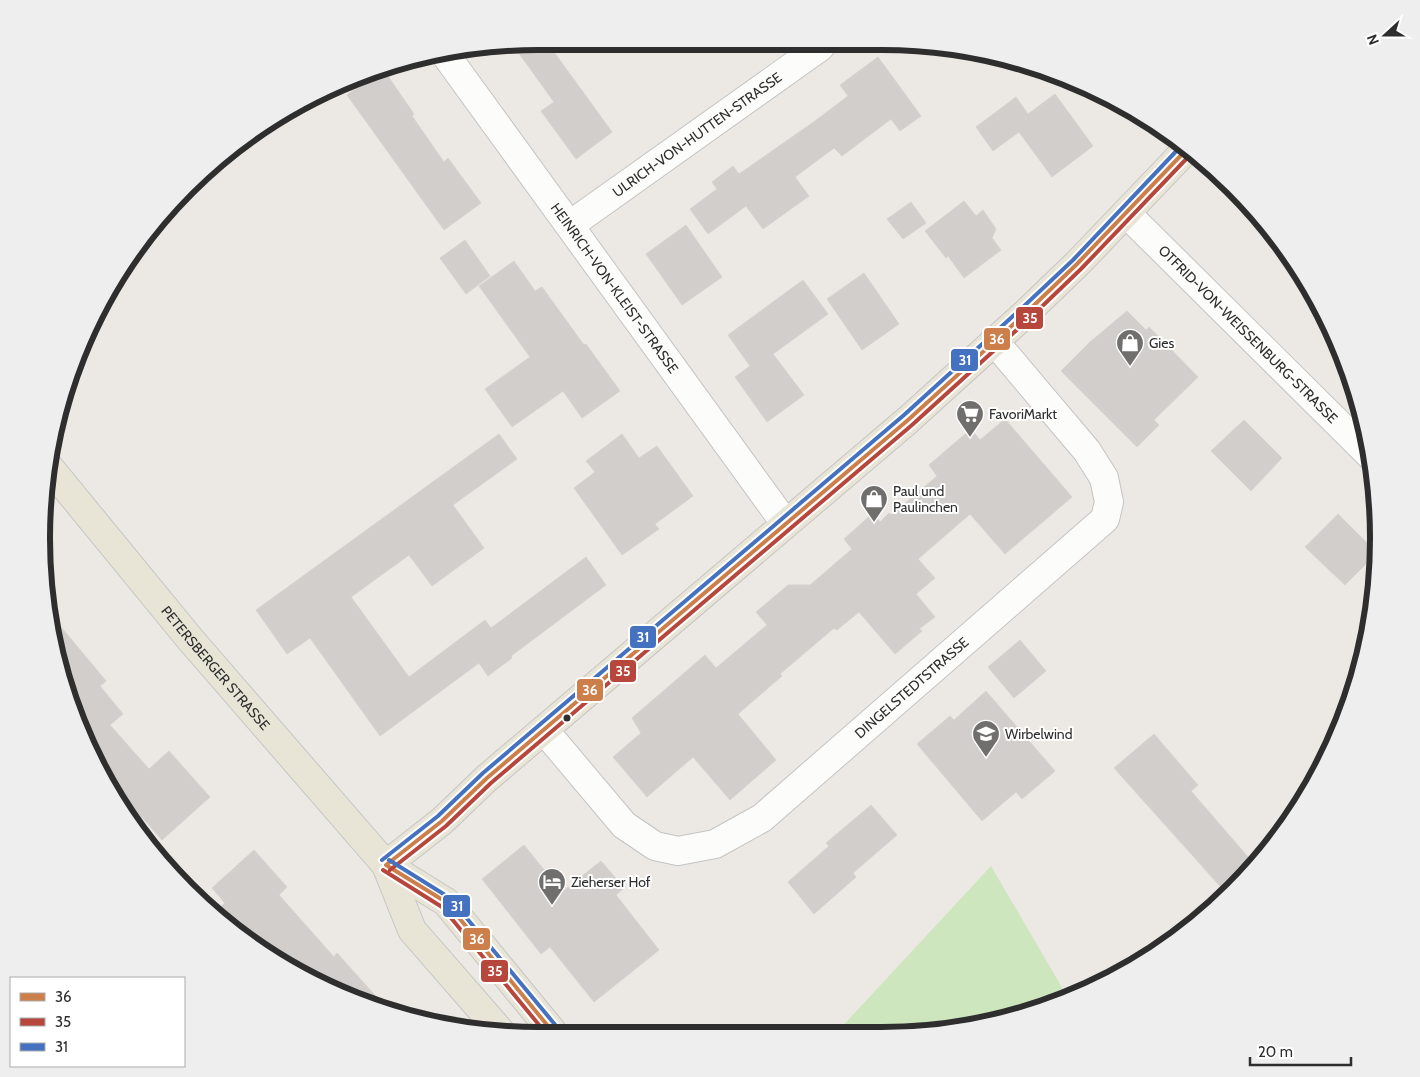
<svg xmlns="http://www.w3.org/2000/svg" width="1420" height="1077" viewBox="0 0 1420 1077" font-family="Cabin,sans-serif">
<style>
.green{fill:#cee6be}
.building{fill:#d1cecb;stroke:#d7d4d0}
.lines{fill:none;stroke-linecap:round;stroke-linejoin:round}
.minor-casing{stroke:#c5c4c5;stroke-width:30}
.major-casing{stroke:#c6c5c4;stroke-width:30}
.minor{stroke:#fcfcfb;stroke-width:28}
.major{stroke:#e8e4d6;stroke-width:28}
.bus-1-casing{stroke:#fff;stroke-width:8}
.bus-2-casing{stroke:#fff;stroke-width:8}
.bus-3-casing{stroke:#fff;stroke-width:8}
.bus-1{stroke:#cd7f4b;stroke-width:4}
.bus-2{stroke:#b7473d;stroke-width:4}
.bus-3{stroke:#4472c1;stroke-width:4}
.bus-dot{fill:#2e2e2e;stroke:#fff;stroke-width:2}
.labels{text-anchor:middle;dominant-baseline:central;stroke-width:4;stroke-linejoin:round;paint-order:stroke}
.street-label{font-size:14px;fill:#2e2e2e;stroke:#fff}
.poi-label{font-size:14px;fill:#2e2e2e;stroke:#fff;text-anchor:start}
.rim{fill:none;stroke:#2e2e2e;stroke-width:6}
.line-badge{stroke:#fff;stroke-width:2}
.badge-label{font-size:14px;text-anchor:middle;font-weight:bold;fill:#fff}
</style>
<rect width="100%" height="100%" fill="#ece8e4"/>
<path class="green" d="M991 866 1063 989 1065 1000 946 1032H837Z"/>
<path class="building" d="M538 41H546L612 132 576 159 541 111 554 102 513 45Z
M878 57 921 116 900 131 891 119 842 156 834 148 795 177 809 196 763 229 746 206 708 234 690 209 717 189 712 182 733 166 739 174 815 121 848 96 840 85Z
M383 69 414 114 412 116 444 162 448 158 481 203 444 230 347 95Z
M1055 94 1093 146 1052 177 1019 132 993 151 976 127 1016 97 1028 114Z
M964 201 976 216 983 210 996 229 992 238 1001 250 964 278 948 256 946 258 925 231Z
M911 202 926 223 903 239 887 219Z
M686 225 722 277 682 305 646 254Z
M465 240 490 276 466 294 440 258Z
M514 261 535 291 542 287 584 345 586 344 620 391 582 418 563 391 512 427 485 389 530 357 479 286Z
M864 273 899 324 862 350 827 299Z
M803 280 828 314 773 354 804 395 767 422 735 377 750 366 728 335Z
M1127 311 1146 330 1149 327 1198 377 1154 420 1159 425 1137 447 1061 371 1090 342Z
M1005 419 1072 497 1005 554 970 514 918 559 935 578 916 594 935 617 919 629 922 631 895 654 859 612 837 630 834 628 780 674 782 676 738 714 776 760 730 800 693 757 647 797 613 757 641 733 632 718 705 655 716 668 767 625 756 612 788 585H810L852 549 844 539 873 513 880 522 889 513 891 515 937 476 929 465 971 429 980 440Z
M1244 420 1282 458 1251 491 1211 451Z
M499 434 517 459 453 505 484 548 432 586 409 555 351 597 409 677 485 620 491 628 586 557 606 585 511 656 512 658 488 676 479 663 380 736 310 638 287 654 256 610Z
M622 434 639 458 657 446 693 496 655 524 659 529 622 555 574 488 595 472 586 461Z
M1338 514 1377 553 1345 585 1305 547Z
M51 615 106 681 100 686 123 714 110 725 149 769 169 751 210 797 162 840 108 779 68 699Z
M1020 640 1046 671 1014 698 988 667Z
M986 691 1055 771 1022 799 1016 792 982 821 917 744 950 716 954 720Z
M1154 734 1198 785 1191 791 1254 864 1228 895 1114 768Z
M871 805 897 835 853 873 856 877 814 914 788 882 829 846 826 843Z
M524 845 562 892 601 861 624 888 616 895 659 950 594 1002 550 947 541 954 482 879Z
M254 850 287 887 279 895 334 957 337 953 390 1012 378 1009 290 969 215 912 225 903 212 888Z"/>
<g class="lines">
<defs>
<g id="minor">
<path id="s1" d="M445 54 785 523"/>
<path id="s2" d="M1126 213 1370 455"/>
<path id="s3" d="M570 225 820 47 824 42"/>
<path id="s4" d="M544 730 624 825 655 846 678 851 715 844 762 818 1105 519 1109 502 1104 478 1087 451 994 341"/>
</g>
<g id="major">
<path id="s5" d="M49 467 190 639 386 865 446 902 552 1031"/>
<path d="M386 865 442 821 487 778 908 420 1027 312 1077 264 1187 149"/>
<path d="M386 865 412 930 500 1031"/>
</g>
</defs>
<use href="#minor" class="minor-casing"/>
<use href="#major" class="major-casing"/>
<use href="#minor" class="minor"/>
<use href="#major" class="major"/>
<defs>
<path id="bus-1" d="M386 865 442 821 487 778 908 420 1027 312 1077 264 1187 149
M386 865 446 902 552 1031"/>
<path id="bus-2" d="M383 870 442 907 544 1031
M390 870 446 826 491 783 912 425 1031 317 1081 269 1192 153"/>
<path id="bus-3" d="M382 860 438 816 483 773 904 415 1023 307 1073 260 1182 145
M389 860 450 898 557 1027"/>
</defs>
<use href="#bus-1" class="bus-1-casing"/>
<use href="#bus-2" class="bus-2-casing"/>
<use href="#bus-3" class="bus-3-casing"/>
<use href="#bus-1" class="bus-1"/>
<use href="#bus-2" class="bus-2"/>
<use href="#bus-3" class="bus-3"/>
</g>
<defs>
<symbol id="shop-pin" viewBox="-11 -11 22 30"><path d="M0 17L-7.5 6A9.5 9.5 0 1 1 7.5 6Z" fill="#706f6e" stroke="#fff"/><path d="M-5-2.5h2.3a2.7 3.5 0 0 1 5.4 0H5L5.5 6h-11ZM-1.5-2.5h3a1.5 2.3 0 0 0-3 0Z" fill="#fff"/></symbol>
<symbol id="supermarket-pin" viewBox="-11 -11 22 30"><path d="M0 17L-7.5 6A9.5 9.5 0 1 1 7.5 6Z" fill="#706f6e" stroke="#fff"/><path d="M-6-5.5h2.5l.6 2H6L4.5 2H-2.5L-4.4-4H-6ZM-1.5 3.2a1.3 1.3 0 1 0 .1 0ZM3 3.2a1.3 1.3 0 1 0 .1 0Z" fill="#fff"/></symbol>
<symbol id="school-pin" viewBox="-11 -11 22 30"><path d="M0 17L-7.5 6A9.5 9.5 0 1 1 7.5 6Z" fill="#706f6e" stroke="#fff"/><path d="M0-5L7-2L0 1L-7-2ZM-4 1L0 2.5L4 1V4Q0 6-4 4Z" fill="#fff"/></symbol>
<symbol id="hotel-pin" viewBox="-11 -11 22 30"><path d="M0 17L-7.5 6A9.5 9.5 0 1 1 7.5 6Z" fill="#706f6e" stroke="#fff"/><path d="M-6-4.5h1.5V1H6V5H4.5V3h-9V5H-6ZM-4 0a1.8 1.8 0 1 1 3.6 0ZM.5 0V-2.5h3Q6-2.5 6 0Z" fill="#fff"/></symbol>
</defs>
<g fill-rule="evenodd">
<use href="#shop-pin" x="1114" y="327" width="32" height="43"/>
<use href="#supermarket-pin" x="954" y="398" width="32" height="43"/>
<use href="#shop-pin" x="858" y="483" width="32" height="43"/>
<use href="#school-pin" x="970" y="718" width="32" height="43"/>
<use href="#hotel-pin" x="536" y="866" width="32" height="43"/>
</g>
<circle class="bus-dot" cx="567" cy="718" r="4.5"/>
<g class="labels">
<g class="street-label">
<text stroke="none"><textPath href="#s3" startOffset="156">ULRICH-VON-HUTTEN-STRASSE</textPath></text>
<text stroke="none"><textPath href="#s1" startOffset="289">HEINRICH-VON-KLEIST-STRASSE</textPath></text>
<text stroke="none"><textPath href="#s2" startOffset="172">OTFRID-VON-WEISSENBURG-STRASSE</textPath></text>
<text stroke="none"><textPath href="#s5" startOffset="261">PETERSBERGER STRASSE</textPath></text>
<text stroke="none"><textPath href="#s4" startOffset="475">DINGELSTEDTSTRASSE</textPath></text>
</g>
<g class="poi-label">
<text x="1149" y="343">Gies</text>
<text x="989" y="414">FavoriMarkt</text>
<text x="893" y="491">Paul und<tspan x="893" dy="16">Paulinchen</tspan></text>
<text x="1005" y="734">Wirbelwind</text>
<text x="571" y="882">Zieherser Hof</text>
</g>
</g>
<path d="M0 0H1420V1077H0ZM538 50H882A488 488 0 0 1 1370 538V539A488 488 0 0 1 882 1027H538A488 488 0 0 1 50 539V538A488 488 0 0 1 538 50Z" fill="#eee" fill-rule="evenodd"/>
<path class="rim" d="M538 50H882A488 488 0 0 1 1370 538V539A488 488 0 0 1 882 1027H538A488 488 0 0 1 50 539V538A488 488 0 0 1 538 50Z"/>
<g class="line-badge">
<rect x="1015" y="306" width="29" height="24" rx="5" fill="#b7473d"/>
<rect x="983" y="327" width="28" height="24" rx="5" fill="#cd7f4b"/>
<rect x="950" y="348" width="29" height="24" rx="5" fill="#4472c1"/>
<rect x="629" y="625" width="28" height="24" rx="5" fill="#4472c1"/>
<rect x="609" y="659" width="28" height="24" rx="5" fill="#b7473d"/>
<rect x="576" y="678" width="28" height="24" rx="5" fill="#cd7f4b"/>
<rect x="442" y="894" width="29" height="24" rx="5" fill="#4472c1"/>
<rect x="462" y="927" width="29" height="24" rx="5" fill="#cd7f4b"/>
<rect x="480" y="959" width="29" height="24" rx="5" fill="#b7473d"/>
</g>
<g class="badge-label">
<text x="1030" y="323">35</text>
<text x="997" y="344">36</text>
<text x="965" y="365">31</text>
<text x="643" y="642">31</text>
<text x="623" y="676">35</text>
<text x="590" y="695">36</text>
<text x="457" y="911">31</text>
<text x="477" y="944">36</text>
<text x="495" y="976">35</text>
</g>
<rect x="10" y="977" width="175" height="90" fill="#ffffff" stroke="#ababab"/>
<rect x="20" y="993" width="25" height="8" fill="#cd7f4b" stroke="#ababab"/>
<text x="55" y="1002" font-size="15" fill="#2e2e2e">36</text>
<rect x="20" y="1018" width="25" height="8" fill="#b7473d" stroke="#ababab"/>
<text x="55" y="1027" font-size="15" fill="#2e2e2e">35</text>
<rect x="20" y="1043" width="25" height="8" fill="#4472c1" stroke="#ababab"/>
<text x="55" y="1052" font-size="15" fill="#2e2e2e">31</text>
<g transform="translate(1385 35) rotate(249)" stroke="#ffffff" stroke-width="4" paint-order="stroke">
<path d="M0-4L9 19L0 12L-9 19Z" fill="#2e2e2e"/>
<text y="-8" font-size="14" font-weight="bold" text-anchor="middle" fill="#2e2e2e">N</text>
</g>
<path d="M1250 1057v8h101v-8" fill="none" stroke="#2e2e2e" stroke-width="2.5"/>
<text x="1258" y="1057" font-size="15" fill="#2e2e2e" stroke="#ffffff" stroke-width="4" paint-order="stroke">20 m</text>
</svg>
